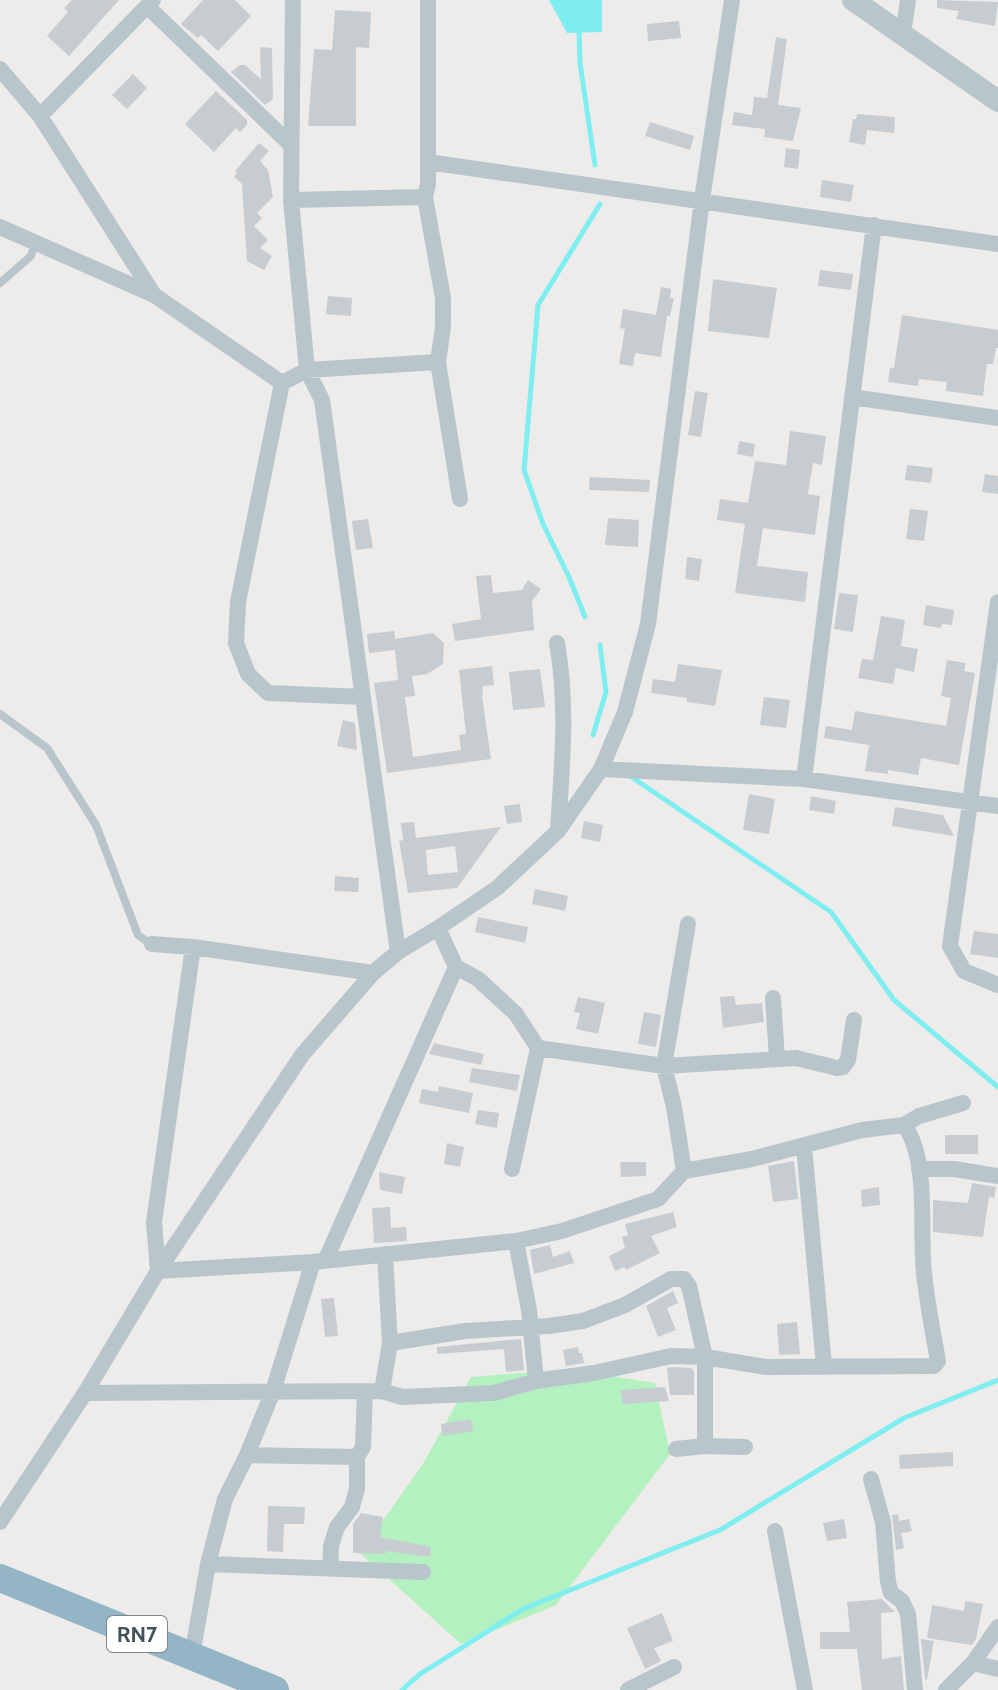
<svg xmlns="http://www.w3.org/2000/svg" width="998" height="1690" viewBox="0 0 998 1690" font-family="Cabin,sans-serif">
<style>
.green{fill:#b4f1c1}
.water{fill:#7eeef1}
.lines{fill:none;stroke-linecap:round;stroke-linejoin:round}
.stream{stroke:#7eeef1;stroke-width:5}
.building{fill:#c7ccd1;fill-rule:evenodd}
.service{stroke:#b8c6cc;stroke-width:8}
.minor{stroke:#b8c6cc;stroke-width:16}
.tertiary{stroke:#b8c6cc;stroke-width:22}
.trunk{stroke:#93b5c6;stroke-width:28}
.labels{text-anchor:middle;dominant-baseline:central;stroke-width:8;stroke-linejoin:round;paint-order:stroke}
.shield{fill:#fff;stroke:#7b878c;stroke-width:2}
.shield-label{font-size:22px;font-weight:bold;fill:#42535a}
</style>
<rect width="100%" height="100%" fill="#eeebeb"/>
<path class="green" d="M566 1369 655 1383 670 1454 556 1605 461 1644 360 1553 423 1464 471 1377Z"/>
<path class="water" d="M549 0H602V32L567 33Z"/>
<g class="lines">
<path class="stream" d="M579 29 580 63 595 165
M585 617 569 577 543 524 524 470 538 305 600 204
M593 735 606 692 600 645
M630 776 831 912 894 1000 998 1087
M402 1690 420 1674 523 1609 720 1530 904 1418 998 1380"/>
</g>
<path class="building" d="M72 0H119L69 56 47 36 68 12 64 8Z
M203 0H235L251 16 218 51 201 35 198 38 181 24Z
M937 0 998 2 995 26 956 19 959 11 937 8Z
M335 10 371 12 369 48 356 47V126H308L314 49 332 50Z
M679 21 681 38 648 41 647 24Z
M776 37 787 39 778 105 801 108 793 141 764 137 765 129 732 125 734 112 752 115 754 97 767 98Z
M260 47 272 48 273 99 265 105 231 72 240 65H245L261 79Z
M133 74 147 88 127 109 112 95Z
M216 91 247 120V125L240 132 236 128 214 152 185 124Z
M857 114 895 117 894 133 867 130 865 145 849 142 853 119H856Z
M650 122 694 136 690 150 645 136Z
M259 143 269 151 260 161 268 170 273 197 257 213 262 218 254 226 268 240 260 248 272 256 264 270 247 261 242 184 234 177 237 173 235 171Z
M786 148 800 150 798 169 784 167Z
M822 180 854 185 851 202 820 197Z
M820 270 853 274 851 290 818 286Z
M713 279 777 288 769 338 708 331Z
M661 287 671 289 670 298H674L670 316H667L661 357 635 353 633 366 619 364 625 329 620 328 623 309 656 315Z
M328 296 352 298 351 316 326 314Z
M902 315 998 330V348H996L993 364H987L983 396 946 391 947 382 919 379 918 386 888 382 890 368H894Z
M695 391 708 393 701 437 688 435Z
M790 431 826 436 822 465 813 463 808 494 820 496 815 535 763 528 757 566 808 572 805 602 735 593 745 524 717 520 720 499 748 503 755 461 786 465Z
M739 441 755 444 753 457 737 454Z
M907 465 933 468 931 483 905 480Z
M985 474 998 476V494L982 492Z
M590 477 650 480 649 492 589 490Z
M910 509 928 511 924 541 906 539Z
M608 518 639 520 638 547 605 545Z
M368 519 373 548 356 550 352 521Z
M687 557 702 559 699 581 685 579Z
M491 575 493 593 522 590 528 580 541 589 532 601 534 630 455 641 452 624 481 619 476 576Z
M839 593 858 595 853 632 834 629Z
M926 605 954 610 952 625 942 624 941 628 923 625Z
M881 616 905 620 901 646 918 649 914 672 896 668 893 684 858 678 862 659 873 660Z
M394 631 395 639 433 633 444 643 443 664 427 674 412 676 415 696 405 697 413 757 461 750 459 735 466 734 459 670 492 666 494 685 483 686 482 697 491 759 387 773 374 683 398 680 395 650 369 653 367 634Z
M947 660 966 663 964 671 975 673 959 765 921 758 918 775 888 770V774L865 771 869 745 824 738 826 726 852 730 855 711 946 726 951 698 941 696Z
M678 664 722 670 715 706 687 702V698L651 693 653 679 675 682Z
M540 669 545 707 513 710 509 672Z
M764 697 790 700 786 728 760 725Z
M343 720 355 723 357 750 337 746Z
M749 794 775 799 769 834 743 830Z
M811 796 836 801 834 814 809 810Z
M520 804 522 822 507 824 504 806Z
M895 807 943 815 954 836 892 826Z
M584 821 603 825 600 842 581 838Z
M414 822 416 838 501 827 457 888 408 893 399 841 403 840 401 823ZM455 846 458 872 428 875 426 850Z
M335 876 359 878 358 892 334 891Z
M535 889 568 896 565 911 532 904Z
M478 917 528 927 525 943 475 932Z
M974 931 998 934V958L970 954Z
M734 996 736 1005 762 1003 764 1022 723 1028 720 997Z
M578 997 605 1003 598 1034 576 1029 580 1013 574 1012Z
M644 1012 661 1015 656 1047 638 1044Z
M434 1043 484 1054 481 1065 429 1054Z
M472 1068 520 1075 517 1091 469 1082Z
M439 1086 473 1093 469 1113 419 1103 422 1089 438 1092Z
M478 1110 499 1113 497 1128 475 1124Z
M945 1135H978V1154H945Z
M447 1143 464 1147 460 1167 444 1164Z
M794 1161 798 1199 773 1202 768 1166Z
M620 1162H646V1176L621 1177Z
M379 1172 405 1177 402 1194 380 1190Z
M972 1183 996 1187 994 1198 989 1197 983 1237 933 1232V1200L968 1203Z
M879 1187 880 1205 862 1207 861 1190Z
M390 1207 391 1228 406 1227 407 1241 374 1243 372 1208Z
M673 1212 677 1227 651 1236 660 1253 626 1270 624 1267 615 1271 609 1256 625 1248 622 1237 628 1235 625 1224Z
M550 1245 553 1257 570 1251 574 1263 534 1274 530 1250Z
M673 1291 678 1303 667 1308 676 1330 658 1337 646 1306Z
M334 1298 338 1336 325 1337 321 1299Z
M797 1322 800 1354 779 1355 777 1324Z
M521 1339 524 1370 506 1372 504 1349 437 1354V1347Z
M578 1347 579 1353H582L584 1363 566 1366 563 1350Z
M672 1367 691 1368 694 1371V1395H670L667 1368Z
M665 1387 669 1401 623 1404 620 1390Z
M471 1419 473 1431 443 1436 441 1424Z
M953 1452V1466L900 1469 899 1455Z
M268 1506 305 1507 304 1524H284L283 1552 267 1551Z
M361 1513 383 1517 380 1537 431 1547 430 1557 386 1551 385 1554 353 1553V1524Z
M898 1514 899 1521 909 1519 912 1531 901 1533 904 1548 896 1550 892 1515Z
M844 1519 847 1538 827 1541 823 1523Z
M882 1599 895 1612 881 1613 882 1659 901 1656 904 1690H862L857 1649H820V1632H850L847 1602Z
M965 1601 983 1604 976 1639 972 1645 927 1638 932 1605 964 1611Z
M662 1613 673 1641 654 1648 661 1661 645 1669 627 1628Z
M921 1639 934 1641 927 1680 925 1679Z"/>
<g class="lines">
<path class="service" d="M0 283 31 256 35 244
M0 714 47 748 96 825 138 935 151 944"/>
<path class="minor" d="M293 0 291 200 307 370 322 400 398 952
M147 6 291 145
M903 34 908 0
M0 69 40 116 154 295 282 383 307 370 438 362 460 499
M40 116 153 0
M428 162 998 244
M425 197 443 298V327L438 362
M291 200 425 197 428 184V0
M0 227 154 295
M282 383 238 602 236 643 248 674 268 693 363 697
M852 397 998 418
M998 602 950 946 964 971 998 985
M557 643C568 705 562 767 558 829
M601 769 804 779 998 806
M804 779 874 225
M688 924 664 1066 796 1058 837 1068 843 1067 848 1060 854 1020
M438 928 456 967 478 979 516 1014 538 1048 664 1066 674 1107 684 1171
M152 944 193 947 373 973
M193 947 154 1222 158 1271 313 1262 516 1241 529 1310 536 1381
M773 998 777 1059
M904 1125 919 1116 963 1103
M804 1146 824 1366
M512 1169 538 1048
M919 1169H954L998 1176
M326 1259 456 967
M390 1343 465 1331 549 1326 583 1321 625 1305 671 1279H684L689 1286 705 1357V1446
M382 1391 390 1343 385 1254
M85 1393 382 1391 402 1397 494 1393 536 1381 594 1373 671 1356 705 1357 766 1367 934 1366 938 1361C933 1332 927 1302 924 1273 919 1231 930 1160 904 1125L862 1130 752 1159 684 1171 658 1199 562 1231 516 1241
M676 1449 705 1446 745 1447
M247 1455 357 1457 363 1447 365 1391
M871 1479 883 1522 888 1582 891 1593 902 1601 908 1614 915 1690
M0 1522 85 1393 158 1271 302 1055 373 973 398 952 438 928 497 888 558 831 601 769 625 712 648 624 702 200 732 0
M775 1531 805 1690
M208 1564 423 1572
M330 1568 331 1546 337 1527 352 1507 357 1489V1457
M192 1656 208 1564 225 1499 247 1455 273 1391 313 1262
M973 1663 998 1669
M628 1690 674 1667
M946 1690 973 1663 998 1627"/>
<path class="tertiary" d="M853 0 998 101"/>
<path class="trunk" d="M0 1578 275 1690"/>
</g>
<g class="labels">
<rect class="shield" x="107" y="1616" width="60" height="36" rx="6"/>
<g class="shield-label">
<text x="137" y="1634">RN7</text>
</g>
</g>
</svg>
